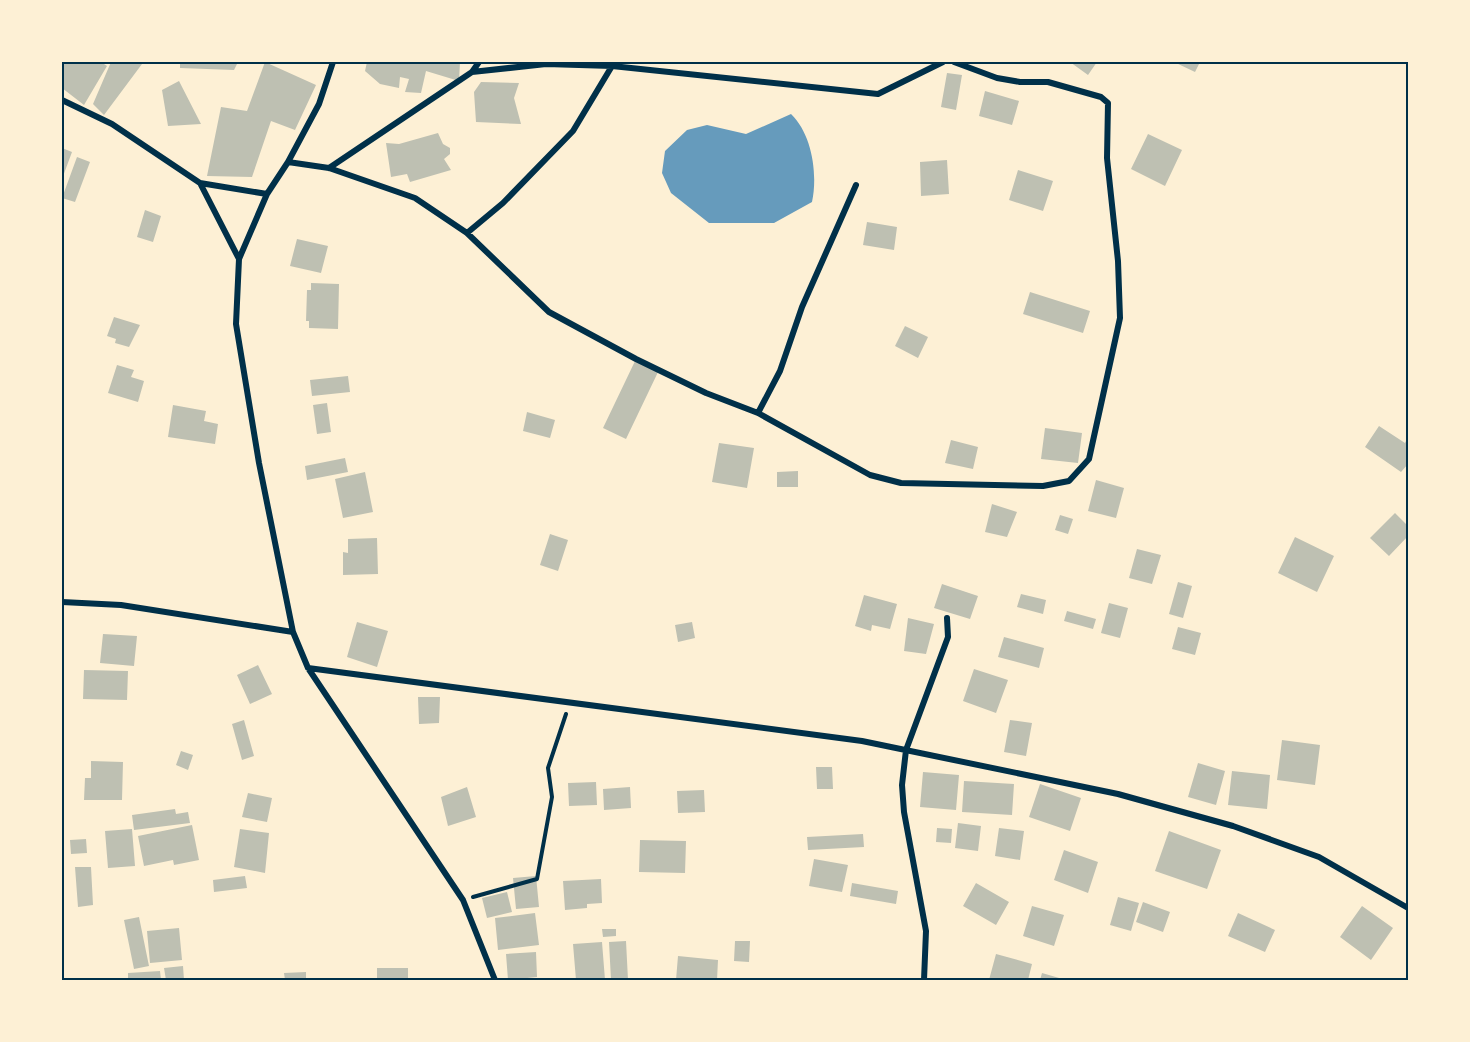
<svg xmlns="http://www.w3.org/2000/svg" width="1470" height="1042" viewBox="0 0 1470 1042" font-family="'Roboto Condensed',sans-serif">
<style>
.water{fill:#669bbc}
.building{fill:#bec0b2}
.lines{fill:none;stroke-linecap:round;stroke-linejoin:round}
.path{stroke:#003049;stroke-width:4}
.minor{stroke:#003049;stroke-width:6}
.neatline{fill:none;stroke:#003049;stroke-width:2}
</style>
<rect width="100%" height="100%" fill="#fdf0d5"/>
<path class="water" d="M791 114C812 134 818 174 812 202L774 223H709L671 193 662 173 665 151 687 130 707 125 746 134Z"/>
<path class="building" d="M62 62H101L107 66 84 105 62 88Z
M111 62H142V64L104 115 93 104Z
M180 62H238L234 70 180 68Z
M265 62 316 85 295 130 271 121 252 177 207 176 221 107 247 111Z
M367 62H460L459 81 426 71 421 93 405 92 409 79 400 77 399 88 380 84 365 71Z
M1070 62H1097L1088 75Z
M1174 62H1200L1195 72Z
M947 73 962 75 956 110 941 107Z
M179 81 201 124 168 126 162 90Z
M481 82 519 83 514 98 521 124 476 122 474 92Z
M985 91 1019 101 1012 125 979 116Z
M438 133 443 144 450 148V154L444 159 451 170 410 182 407 174 391 177 386 143 399 144Z
M1148 134 1182 150 1165 186 1131 169Z
M62 148 72 152 62 179Z
M77 157 90 162 75 202 62 198Z
M947 160 949 194 921 196 920 162Z
M1018 170 1053 181 1043 211 1009 200Z
M145 210 161 216 153 242 137 237Z
M867 222 897 227 894 250 863 245Z
M297 239 328 246 321 273 290 266Z
M311 283 339 284 338 329 309 328V321H306L307 290H311Z
M1030 292 1090 311 1083 333 1023 314Z
M114 317 140 325 129 347 115 343 116 339 107 336Z
M905 326 928 337 918 358 895 346Z
M636 359 659 370 626 439 603 428Z
M117 365 134 370 131 377 144 381 138 402 108 393Z
M348 376 350 392 312 396 310 380Z
M327 403 331 432 317 434 313 405Z
M173 405 206 411 204 421 218 424 215 444 168 437Z
M527 412 555 420 550 438 523 431Z
M1379 426 1405 443 1408 437V464L1401 472 1365 447Z
M1045 428 1082 433 1078 463 1041 459Z
M951 440 978 447 973 469 945 463Z
M719 443 754 448 747 488 712 482Z
M345 458 348 472 307 480 305 466Z
M798 471V487H777V472Z
M365 472 373 512 343 518 335 479Z
M1096 480 1124 488 1116 518 1088 511Z
M992 504 1017 512 1007 537 985 532Z
M1395 513 1408 526V536L1389 556 1370 538Z
M1060 515 1073 519 1068 534 1055 530Z
M550 534 568 540 558 571 540 565Z
M1295 537 1334 556 1317 592 1278 573Z
M377 538 378 574 343 575V552L348 553V539Z
M1137 549 1161 555 1152 584 1129 578Z
M1178 582 1192 586 1183 618 1169 614Z
M942 584 978 596 970 619 934 608Z
M1021 594 1046 600 1043 614 1017 607Z
M864 595 897 604 890 629 872 625 871 631 855 626Z
M1109 603 1128 608 1120 638 1101 633Z
M1067 611 1096 619 1093 629 1064 621Z
M908 618 934 624 926 654 904 651Z
M357 622 388 631 377 667 347 657Z
M692 622 695 638 678 642 675 625Z
M1178 627 1201 633 1195 655 1172 649Z
M103 634 137 636 134 666 100 663Z
M1004 637 1044 648 1039 668 998 657Z
M258 665 272 694 250 704 237 675Z
M974 669 1008 680 996 713 963 701Z
M84 670 128 671 127 700 83 699Z
M418 697H440L439 723 419 724Z
M244 720 254 756 242 760 232 724Z
M1010 720 1032 723 1026 756 1004 752Z
M1282 740 1320 745 1315 785 1277 780Z
M181 751 193 755 188 770 176 765Z
M91 761 123 762 122 800H84L85 778H91Z
M1198 763 1225 771 1216 805 1188 797Z
M816 767H832L833 789H817Z
M1232 771 1270 775 1267 809 1228 805Z
M923 772 959 775 956 810 920 807Z
M964 781 1014 784 1012 815 962 812Z
M596 782 597 805 569 806 568 783Z
M1040 784 1081 798 1070 831 1029 817Z
M467 787 476 817 448 826 441 797Z
M630 787 631 808 604 810 603 789Z
M704 790 705 812 678 813 677 791Z
M248 793 272 798 267 822 242 817Z
M175 809 176 814 188 812 190 823 134 830 132 815Z
M958 823 981 826 978 851 955 848Z
M192 825 199 860 174 865 173 860 144 866 138 836Z
M937 828 952 829 951 843 936 842Z
M999 828 1024 831 1020 860 995 856Z
M132 829 135 866 108 868 105 831Z
M240 829 269 833 265 873 234 867Z
M1169 831 1221 850 1207 889 1155 871Z
M863 834 864 847 808 850 807 837Z
M86 839 87 853 71 854 70 840Z
M640 840 686 841 685 873 639 872Z
M1064 850 1098 862 1088 893 1054 880Z
M814 859 848 865 842 892 809 886Z
M75 867H91L93 905 78 907Z
M245 876 247 888 214 892 213 880Z
M536 876 539 907 516 909 513 878Z
M601 879 602 903 587 904V908L565 910 563 881Z
M852 883 898 891 896 904 850 896Z
M976 883 1009 902 996 925 963 906Z
M507 892 512 912 487 918 482 898Z
M1118 897 1139 903 1131 931 1110 925Z
M1143 902 1170 912 1163 932 1136 922Z
M1032 906 1064 915 1054 946 1023 936Z
M1362 906 1393 928 1371 960 1340 937Z
M535 913 539 945 498 950 495 918Z
M1238 913 1275 930 1265 952 1228 936Z
M139 917 149 966 134 969 124 920Z
M179 928 182 960 150 963 147 931Z
M602 929H616V936L603 937Z
M626 941 628 980H611L609 942Z
M735 941H750L749 962 734 961Z
M602 942 605 980H576L573 944Z
M536 952 537 977 508 980 506 954Z
M996 954 1032 964 1028 980H989Z
M678 956 718 960 717 980H676Z
M183 966 184 980H166L164 968Z
M377 968H408V980H377Z
M160 971 161 980H128V973Z
M306 972V980H285L284 973Z
M1042 973 1066 980H1040Z"/>
<g class="lines">
<path class="path" d="M473 897 537 879 552 797 548 768 566 714"/>
<path class="minor" d="M333 62 319 104 288 162 267 194 239 259 236 324 259 463 293 632 308 668 463 900 495 980
M472 72 546 64 612 66 878 94 943 62
M62 100 112 124 200 183 267 194
M288 162 329 168 415 198 467 233 549 312 636 359 706 393 758 413 870 475 901 483 1043 486 1069 481 1089 459 1120 318 1118 261 1107 158 1108 103 1101 97 1048 82H1020L997 78 954 62
M329 168 472 72 479 62
M200 183 239 259
M467 233 503 203 573 131 612 66
M758 413 780 371 802 307 856 185
M62 602 121 605 293 632
M308 668 862 741 1118 794 1233 826 1319 857 1408 908
M924 980 926 931 904 812 902 785 906 750 948 637 947 618"/>
</g>
<rect width="1470" height="1042" fill="none" stroke="#fdf0d5" stroke-width="126"/>
<rect x="63" y="63" width="1344" height="916" class="neatline"/>
</svg>
